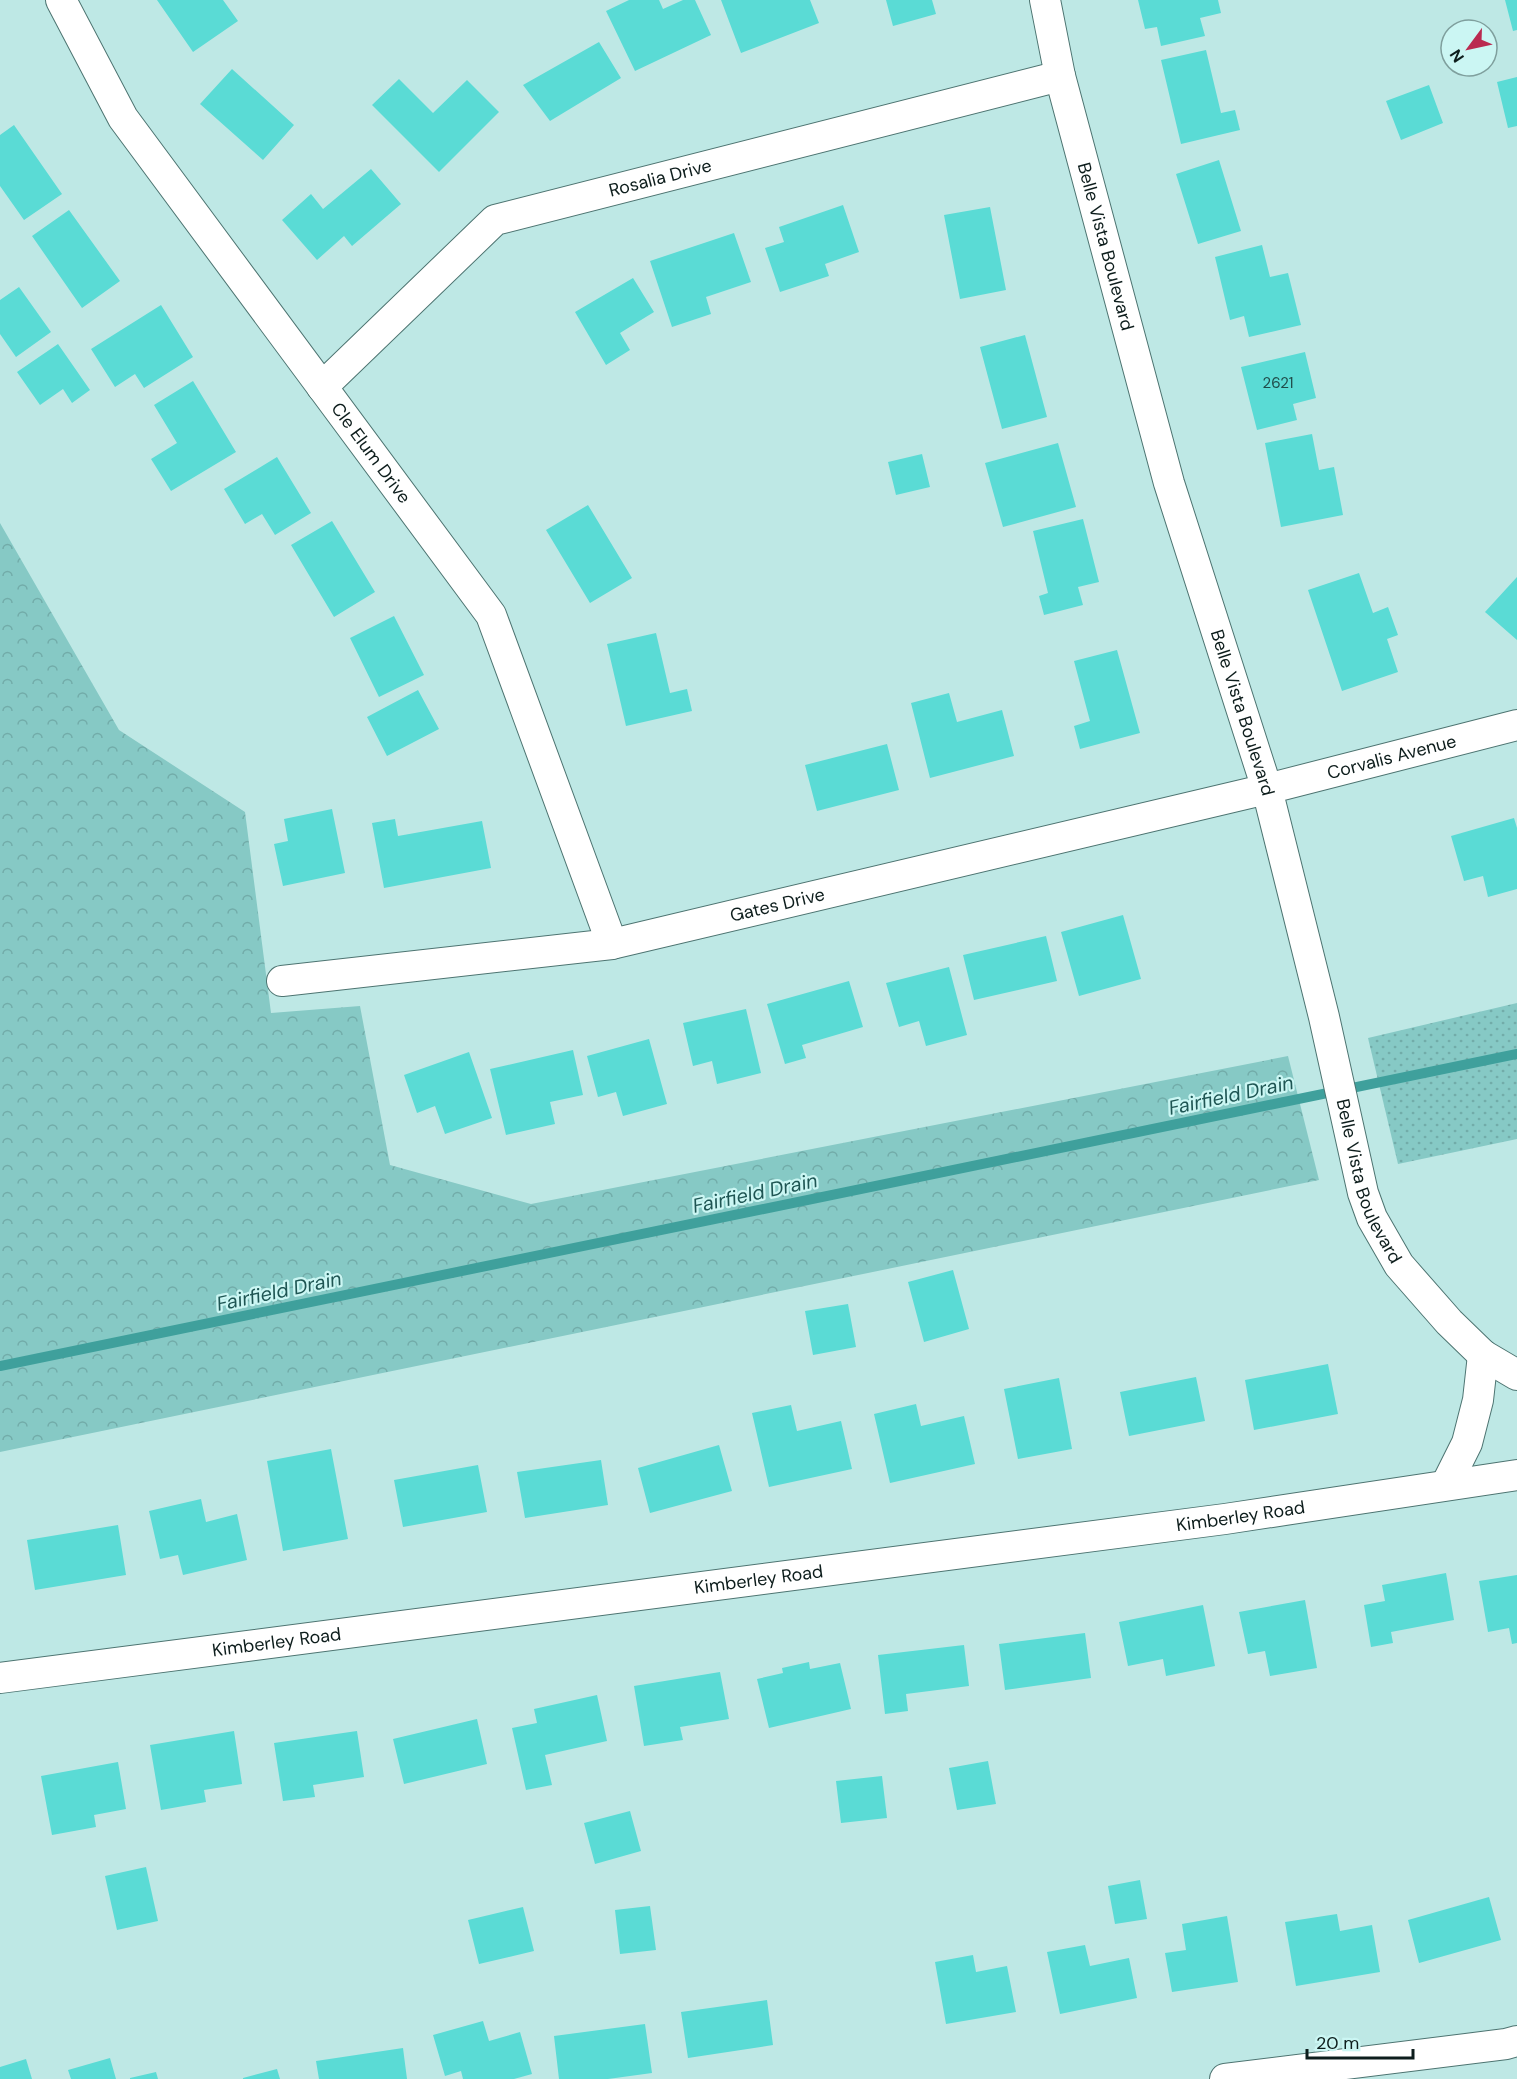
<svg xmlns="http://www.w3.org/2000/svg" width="1517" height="2079" viewBox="0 0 1517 2079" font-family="'DM Sans',sans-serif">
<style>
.grass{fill:url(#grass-dots)}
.forest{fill:url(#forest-crowns)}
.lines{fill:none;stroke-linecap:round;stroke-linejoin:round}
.stream{stroke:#3fa09c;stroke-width:10}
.building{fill:#5adbd5}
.street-casing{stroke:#4d7471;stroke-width:32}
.street{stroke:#fff;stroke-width:30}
.labels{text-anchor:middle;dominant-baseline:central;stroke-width:4.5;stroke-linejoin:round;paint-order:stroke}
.number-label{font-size:15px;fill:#204c4a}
.street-label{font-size:18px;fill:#0d1d1c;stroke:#cbf6f3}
.water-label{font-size:20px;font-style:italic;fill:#1e5553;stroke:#cbf6f3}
</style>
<defs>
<pattern id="grass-dots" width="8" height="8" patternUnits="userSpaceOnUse" patternTransform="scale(1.5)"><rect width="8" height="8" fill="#86c9c5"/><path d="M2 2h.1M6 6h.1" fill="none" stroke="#72aca9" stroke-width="1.8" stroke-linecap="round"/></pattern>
<pattern id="forest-crowns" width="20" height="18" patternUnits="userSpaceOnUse" patternTransform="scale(1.5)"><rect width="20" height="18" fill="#86c9c5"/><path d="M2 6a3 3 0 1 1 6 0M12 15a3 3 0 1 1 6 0" fill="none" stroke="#72aca9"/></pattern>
</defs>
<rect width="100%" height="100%" fill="#bee8e5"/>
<path class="grass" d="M1517 1003V1139L1398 1164 1368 1038Z"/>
<path class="forest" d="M0 523 119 730 245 812 271 1013 360 1006 390 1165 531 1204 1288 1056 1319 1180 0 1452Z"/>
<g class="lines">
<path class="stream" d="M0 1366 1517 1054"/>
</g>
<path class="building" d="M157 0H223L238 21 193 52Z
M629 0H659L663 9 683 0H695L711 35 635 71 606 11Z
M721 0H810L819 23 741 53Z
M886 0H932L936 14 893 26Z
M1138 0H1218L1221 13 1200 18 1205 36 1161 46 1157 27 1145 29Z
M1505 0H1517V30L1513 31Z
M599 42 621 78 550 121 523 85Z
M1206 50 1221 113 1235 110 1240 130 1181 144 1161 60Z
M232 69 294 125 263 160 200 104Z
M1517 77V126L1508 128 1497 82Z
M399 79 433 113 467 80 499 112 439 172 372 105Z
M1429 85 1443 123 1401 140 1386 101Z
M14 125 62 194 24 220 0 186V135Z
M1219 160 1241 231 1198 244 1176 174Z
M371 169 401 204 352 246 344 236 317 260 282 220 311 194 323 209Z
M843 205 859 252 825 264 829 276 780 292 765 248 784 242 779 227Z
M990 207 1006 290 960 299 944 215Z
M69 210 120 281 82 308 32 236Z
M734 233 751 282 706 297 711 314 672 327 650 261Z
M1262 245 1270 277 1288 273 1301 325 1249 337 1244 316 1230 320 1215 257Z
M633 278 654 312 620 333 630 350 606 365 575 312Z
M19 287 51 332 16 357 0 334V300Z
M161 305 193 357 144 388 135 374 115 387 91 349Z
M1025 335 1047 417 1002 429 980 347Z
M58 344 90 390 72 403 63 389 40 405 17 372Z
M1305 352 1316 398 1293 404 1297 420 1257 430 1241 367Z
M193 381 236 452 171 491 151 459 177 443 154 405Z
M1312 434 1319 470 1334 467 1343 515 1281 527 1265 443Z
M1058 443 1076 507 1003 527 985 463Z
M922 454 930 487 896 495 888 462Z
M277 457 311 513 275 535 262 514 245 524 224 489Z
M588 505 632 578 590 603 546 530Z
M1083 519 1099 582 1078 587 1083 605 1044 615 1039 596 1048 593 1033 531Z
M332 521 375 592 334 617 291 545Z
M1359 573 1373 613 1388 607 1398 635 1387 639 1398 672 1342 691 1308 590Z
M1517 577V640L1485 612Z
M394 616 424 675 379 697 350 638Z
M656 633 670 693 687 689 692 711 626 726 607 644Z
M1117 650 1140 733 1080 749 1074 726 1090 721 1074 661Z
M418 690 439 729 387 756 367 717Z
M949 693 957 722 1002 710 1014 756 930 778 911 703Z
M887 744 899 790 817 811 805 765Z
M332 809 345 873 283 886 274 844 288 841 284 819Z
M1514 818 1517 828V889L1488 897 1483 876 1464 881 1451 836Z
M395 819 398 836 482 821 491 868 384 888 372 823Z
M1123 915 1141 979 1079 996 1061 932Z
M1046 936 1057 981 974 1000 963 955Z
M949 967 967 1035 926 1046 919 1021 899 1027 886 983Z
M849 981 863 1027 802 1045 806 1058 785 1064 767 1004Z
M746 1009 761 1073 717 1084 712 1061 693 1066 683 1023Z
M649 1039 667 1104 623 1116 616 1092 598 1097 587 1056Z
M573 1050 583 1095 550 1102 555 1124 506 1135 490 1069Z
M469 1052 492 1118 445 1134 435 1106 417 1113 404 1075Z
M953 1270 969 1329 924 1342 908 1282Z
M848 1304 856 1347 813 1355 805 1311Z
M1328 1364 1338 1414 1254 1430 1245 1380Z
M1196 1377 1205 1421 1129 1436 1120 1392Z
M1059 1378 1072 1449 1018 1459 1004 1389Z
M916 1404 921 1426 964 1416 975 1464 890 1483 874 1414Z
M791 1405 797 1431 841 1421 852 1469 769 1487 752 1413Z
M719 1445 732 1491 650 1513 638 1468Z
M331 1449 348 1539 283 1551 267 1461Z
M601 1460 608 1505 525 1518 517 1472Z
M478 1465 487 1512 403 1527 394 1480Z
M201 1499 206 1522 237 1514 247 1560 183 1575 178 1555 160 1559 149 1511Z
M118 1525 126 1575 35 1590 27 1540Z
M1446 1573 1454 1620 1391 1632 1393 1643 1371 1647 1364 1605 1385 1601 1382 1585Z
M1517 1575V1643L1512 1644 1509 1628 1488 1632 1479 1581Z
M1305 1600 1317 1668 1270 1676 1265 1651 1248 1654 1239 1612Z
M1203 1605 1215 1666 1166 1676 1163 1659 1128 1666 1119 1622Z
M1085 1633 1091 1678 1005 1690 999 1644Z
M964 1645 969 1686 906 1694 908 1711 885 1714 878 1655Z
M809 1662 810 1669 840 1663 851 1709 769 1728 757 1679 783 1673 782 1668Z
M720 1672 729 1719 680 1727 683 1740 644 1746 634 1686Z
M597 1695 607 1741 545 1755 552 1785 526 1790 512 1728 537 1723 534 1709Z
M477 1719 487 1764 404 1784 393 1739Z
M234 1731 242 1784 204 1790 206 1802 161 1810 150 1745Z
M357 1731 364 1777 313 1785 315 1797 283 1801 274 1743Z
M988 1761 996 1804 957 1810 949 1768Z
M118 1762 126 1809 94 1815 96 1827 52 1835 41 1776Z
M882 1776 887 1818 841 1823 836 1781Z
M630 1811 641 1851 595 1864 584 1823Z
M146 1867 158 1921 117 1930 105 1876Z
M1140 1880 1147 1919 1115 1924 1108 1886Z
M1489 1897 1501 1940 1419 1963 1408 1920Z
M650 1906 656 1950 620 1954 615 1910Z
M523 1907 534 1951 479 1964 468 1920Z
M1337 1914 1340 1931 1372 1925 1380 1972 1296 1986 1285 1922Z
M1227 1916 1238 1982 1172 1992 1165 1953 1186 1950 1182 1924Z
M1085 1945 1090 1966 1129 1958 1137 1998 1060 2014 1047 1952Z
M973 1955 976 1972 1007 1966 1016 2012 946 2024 935 1962Z
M767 2000 773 2045 688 2058 681 2012Z
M483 2021 489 2041 520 2032 532 2074 514 2079H463L461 2071 445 2076 433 2035Z
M645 2024 652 2073 608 2079H559L554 2036Z
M403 2048 407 2079H319L316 2061Z
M110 2058 116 2079H71L68 2070Z
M26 2059 32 2079H0V2067Z
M277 2069 280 2079H243V2078Z
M156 2072 158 2079H130V2078Z"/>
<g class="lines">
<defs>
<g id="street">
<path id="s1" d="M61 0 123 118 491 615 612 944"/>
<path id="s2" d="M1045 0 1060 76 1169 483 1267 789 1324 1017 1363 1193 1372 1218 1399 1265 1449 1322 1483 1355 1517 1375"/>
<path id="s3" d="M322 387 495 220 1060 76"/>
<path id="s4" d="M282 981 612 944 1267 789 1517 725"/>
<path d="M1446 1485 1467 1443 1478 1400 1483 1355"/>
<path id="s5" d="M0 1678 1225 1519 1517 1475"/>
<path d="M1225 2079 1506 2044 1517 2041"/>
</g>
</defs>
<use href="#street" class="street-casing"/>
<use href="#street" class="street"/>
</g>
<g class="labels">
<g class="number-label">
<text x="1278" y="383">2621</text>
</g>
<g class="street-label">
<text stroke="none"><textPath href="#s3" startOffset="411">Rosalia Drive</textPath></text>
<text stroke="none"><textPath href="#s2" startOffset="254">Belle Vista Boulevard</textPath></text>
<text stroke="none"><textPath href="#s1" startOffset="550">Cle Elum Drive</textPath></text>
<text stroke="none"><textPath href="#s2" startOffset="740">Belle Vista Boulevard</textPath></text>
<text stroke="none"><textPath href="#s4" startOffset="1134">Corvalis Avenue</textPath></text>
<text stroke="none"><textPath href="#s4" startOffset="502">Gates Drive</textPath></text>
<text stroke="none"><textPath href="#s2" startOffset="1226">Belle Vista Boulevard</textPath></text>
<text stroke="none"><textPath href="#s5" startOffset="1251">Kimberley Road</textPath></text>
<text stroke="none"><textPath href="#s5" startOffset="765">Kimberley Road</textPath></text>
<text stroke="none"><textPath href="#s5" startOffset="279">Kimberley Road</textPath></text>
</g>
<g class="water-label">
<text transform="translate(1231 1095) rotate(-12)">Fairfield Drain</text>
<text transform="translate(755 1193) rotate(-12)">Fairfield Drain</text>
<text transform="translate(279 1291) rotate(-12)">Fairfield Drain</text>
</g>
</g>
<g transform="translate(1469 48) rotate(237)"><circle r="28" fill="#cbf6f3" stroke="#7f9f9d" stroke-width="1.5"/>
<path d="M0-4.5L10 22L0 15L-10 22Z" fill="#ba2a50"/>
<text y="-9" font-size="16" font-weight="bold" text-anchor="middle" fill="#0d1d1c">N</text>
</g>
<path d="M1307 2049v9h106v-9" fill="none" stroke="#0d1d1c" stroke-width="3"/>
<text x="1316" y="2049" font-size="18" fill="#0d1d1c" stroke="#cbf6f3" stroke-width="4.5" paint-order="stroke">20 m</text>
</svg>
